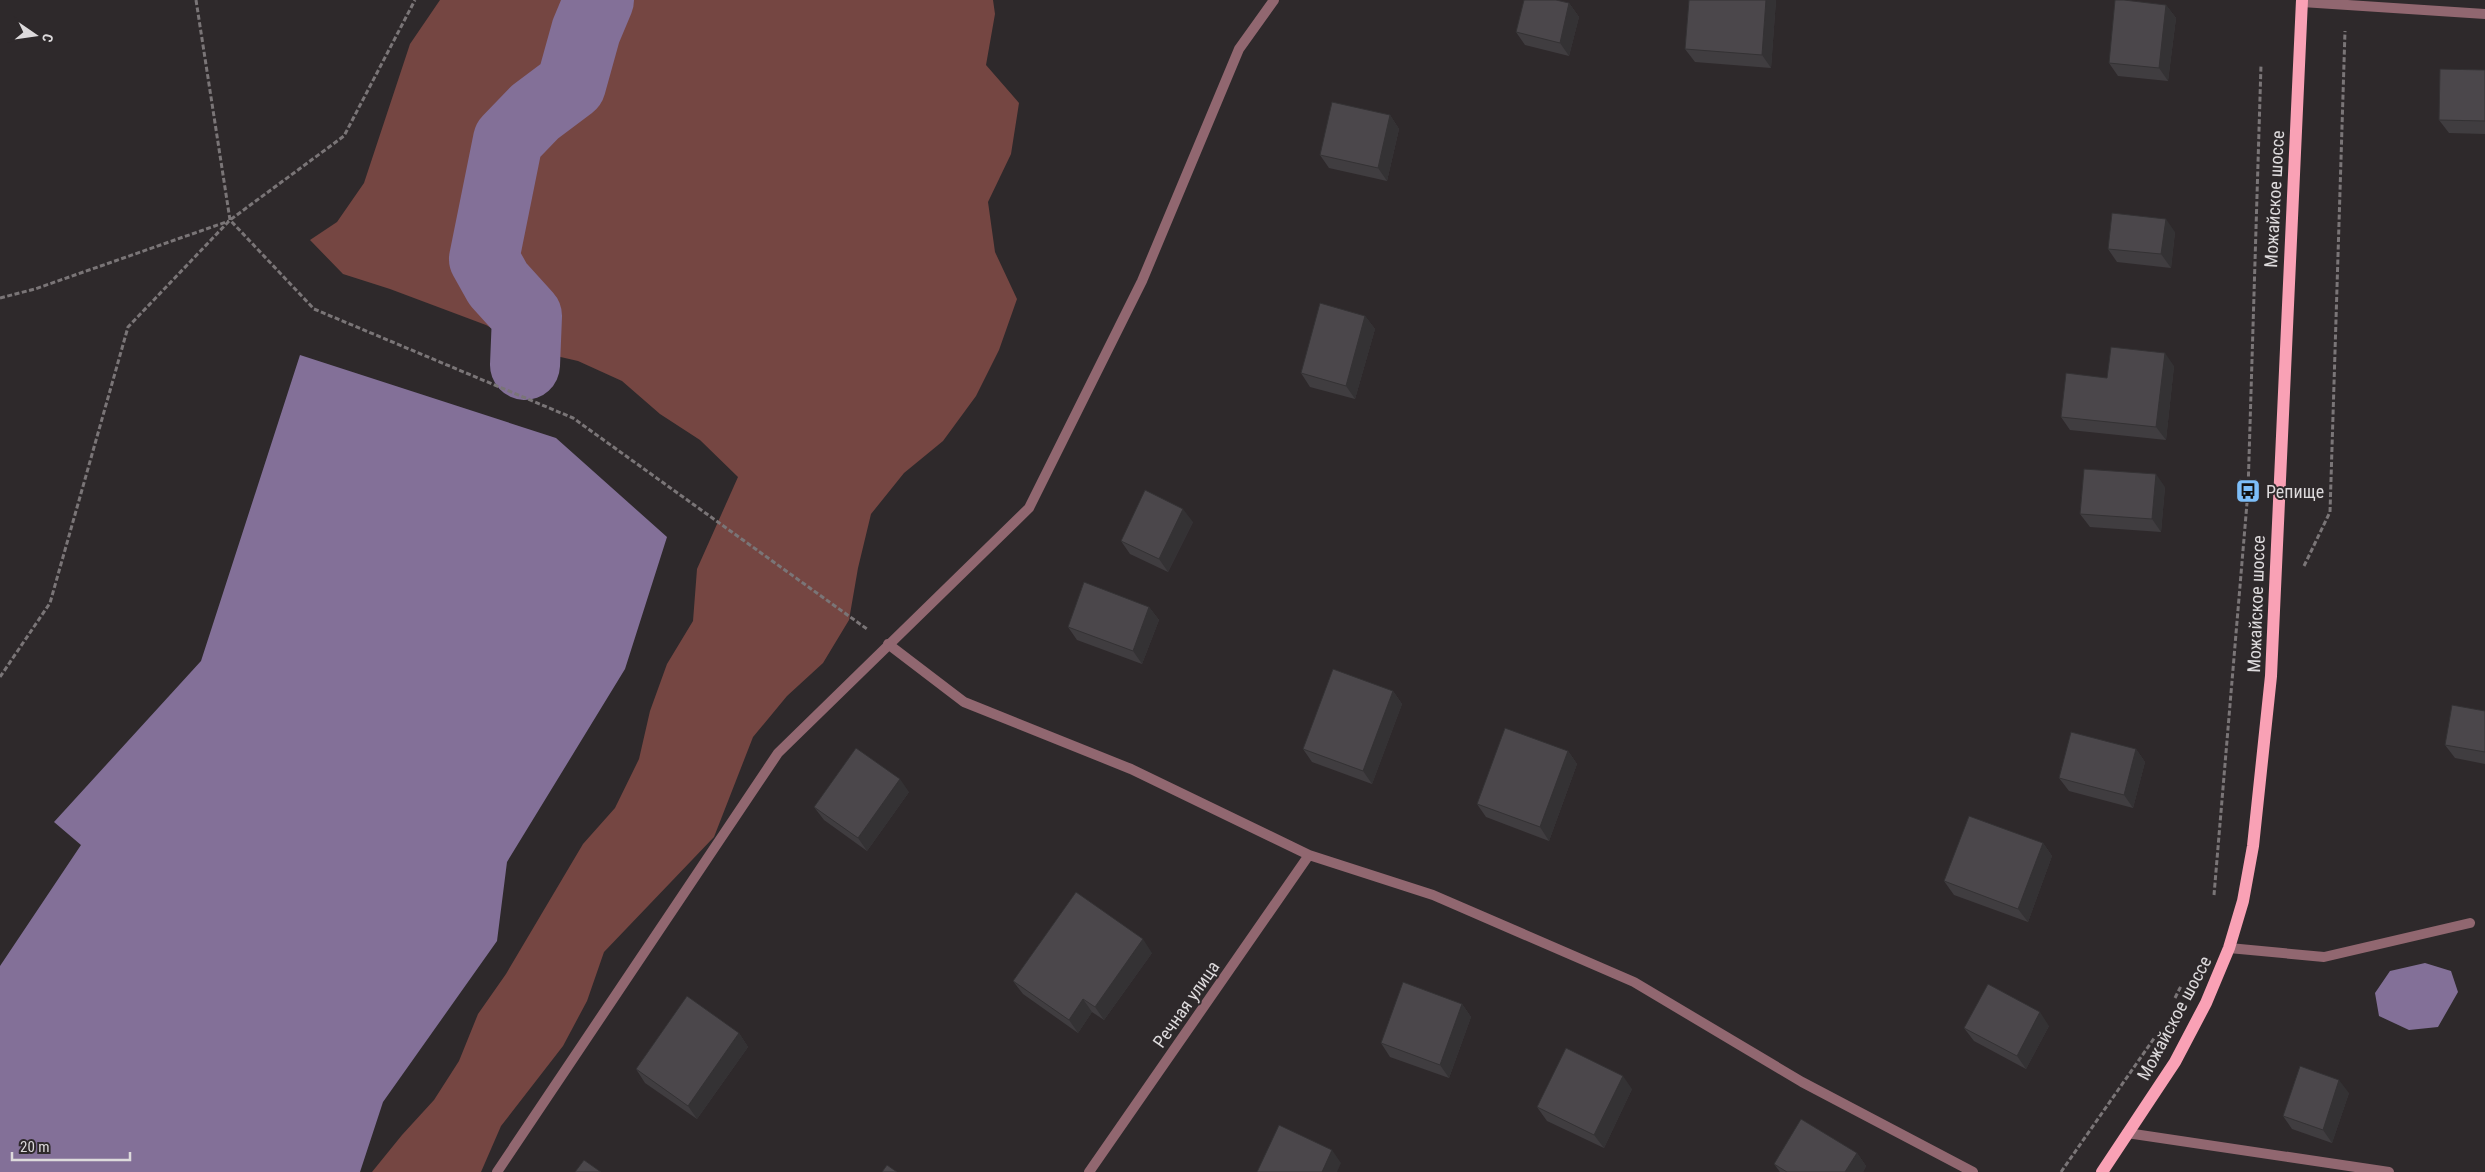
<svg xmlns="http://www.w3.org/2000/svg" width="2485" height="1172" viewBox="0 0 2485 1172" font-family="'Roboto Condensed',sans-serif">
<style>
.forest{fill:#754642}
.water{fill:#837098}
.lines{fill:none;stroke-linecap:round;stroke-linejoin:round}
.river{stroke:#837098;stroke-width:70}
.path{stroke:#7a7577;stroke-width:3;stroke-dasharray:5 2.5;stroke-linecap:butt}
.lane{stroke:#916770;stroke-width:10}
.street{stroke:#916770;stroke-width:10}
.primary{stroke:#f9a1b5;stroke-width:12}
.wall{fill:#403d40}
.shaded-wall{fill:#343234}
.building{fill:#4b474b;stroke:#343234}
.labels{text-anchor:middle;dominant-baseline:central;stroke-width:4;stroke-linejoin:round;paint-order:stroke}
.street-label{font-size:18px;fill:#dddadc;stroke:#2e292b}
.poi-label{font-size:18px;fill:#dddadc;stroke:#2e292b;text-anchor:start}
</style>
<rect width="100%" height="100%" fill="#2e292b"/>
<path class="forest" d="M440 0H993L995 14 986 65 1019 103 1011 154 988 202 995 252 1017 299 999 350 976 396 943 441 904 473 871 514 858 568 849 620 823 663 787 696 753 737 714 837 604 952 587 1001 563 1046 501 1126 481 1172H372L402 1135 434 1100 459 1061 478 1014 506 974 583 844 615 808 639 759 650 711 667 664 693 621 697 569 738 477 700 440 660 414 622 381 578 361 530 350 486 325 390 289 343 274 310 240 337 222 364 183 410 44Z"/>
<path class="water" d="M300 355 556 438 667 537 625 669 507 862 497 941 383 1102 360 1172H0V966L81 845 54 822 201 661Z
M2425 963 2451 971 2458 992 2438 1027 2409 1030 2379 1016 2375 993 2390 971Z"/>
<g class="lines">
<path class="river" d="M525 365 527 316 498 284 484 259 508 140 535 112 571 85 586 31 599 0"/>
<path class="path" d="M196 0 230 220 314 309 573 418 867 629
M0 298 35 289 229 221
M2304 566 2330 512 2345 31
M0 677 50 603 128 327 230 220 344 136 415 0
M2214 895 2248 491 2261 65
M2175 998 2181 986
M2061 1172 2155 1037"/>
<path class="lane" d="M2302 2 2485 14
M2229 948 2324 957 2470 923
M2127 1133 2389 1172
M497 1172 778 753 1029 508 1142 281 1239 49 1274 0"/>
<path class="street" d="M888 644 964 702 1131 769 1309 855 1433 895 1634 982 1802 1082 1973 1172
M1089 1172 1309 855"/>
<path class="primary" d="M2102 1172 2175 1062 2206 1003 2229 948 2243 901 2253 846 2271 676 2302 0"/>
</g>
<path class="wall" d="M1776 0 1771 68 1695 62 1685 49Z
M1569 3 1579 17 1569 56 1525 45 1516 32Z
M2166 5 2176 18 2168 81 2118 76 2109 63Z
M2485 70V134L2449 133 2439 120Z
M1390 115 1399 129 1387 181 1329 168 1320 155Z
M2175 232 2171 268 2117 262 2108 249Z
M1365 316 1375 329 1355 399 1310 387 1301 373Z
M2174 366 2166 440 2070 430 2061 417Z
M2165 487 2161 532 2090 527 2080 514Z
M1193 522 1168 572 1130 554 1121 541Z
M1149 607 1159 620 1142 664 1077 640 1068 627Z
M1393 691 1402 704 1372 784 1312 762 1303 749Z
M2485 711V764L2455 758 2445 745Z
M2136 749 2145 762 2133 808 2069 791 2059 778Z
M1568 751 1577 764 1549 841 1486 817 1477 804Z
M909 792 867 851 824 820 814 807Z
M2043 843 2052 856 2028 922 1954 895 1944 881Z
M1152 953 1104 1020 1092 1012 1078 1033 1023 994 1013 981Z
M1462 1004 1471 1017 1449 1078 1390 1057 1381 1043Z
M2049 1026 2026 1069 1974 1041 1964 1028Z
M739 1033 748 1047 697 1119 645 1083 636 1069Z
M1632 1089 1604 1148 1547 1121 1537 1107Z
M2349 1093 2332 1143 2292 1129 2283 1116Z
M1857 1153 1866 1166 1863 1172H1780L1774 1164Z"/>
<path class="shaded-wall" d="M1766 0H1776L1771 68 1762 55Z
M1569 3 1579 17 1569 56 1560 43Z
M2166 5 2176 18 2168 81 2159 68Z
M1390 115 1399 129 1387 181 1378 168Z
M2166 219 2175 232 2171 268 2161 254Z
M1365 316 1375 329 1355 399 1346 386Z
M2165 353 2174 366 2166 440 2156 427Z
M2156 474 2165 487 2161 532 2152 519Z
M1183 509 1193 522 1168 572 1159 559Z
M1149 607 1159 620 1142 664 1133 651Z
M1393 691 1402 704 1372 784 1363 771Z
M2136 749 2145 762 2133 808 2124 795Z
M1568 751 1577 764 1549 841 1540 827Z
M900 779 909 792 867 851 858 838Z
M2043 843 2052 856 2028 922 2018 909Z
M1143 939 1152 953 1104 1020 1095 1007Z
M1083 999 1092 1012 1078 1033 1069 1020Z
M1462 1004 1471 1017 1449 1078 1440 1065Z
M2040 1012 2049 1026 2026 1069 2017 1056Z
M739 1033 748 1047 697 1119 688 1106Z
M1623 1076 1632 1089 1604 1148 1594 1135Z
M2339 1080 2349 1093 2332 1143 2323 1130Z
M1332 1150 1341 1163 1337 1172H1322Z
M1857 1153 1866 1166 1863 1172H1845Z"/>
<path class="building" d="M1524 0H1556L1569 3 1560 43 1516 32Z
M1689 0H1766L1762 55 1685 49Z
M2115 0H2124L2166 5 2159 68 2109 63Z
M2440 69 2485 70V121L2439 120Z
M1332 102 1390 115 1378 168 1320 155Z
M2112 213 2166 219 2161 254 2108 249Z
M1320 303 1365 316 1346 386 1301 373Z
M2111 347 2165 353 2156 427 2061 417 2066 373 2107 378Z
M2084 469 2156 474 2152 519 2080 514Z
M1145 490 1183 509 1159 559 1121 541Z
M1084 582 1149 607 1133 651 1068 627Z
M1333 669 1393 691 1363 771 1303 749Z
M2452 705 2485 711V752L2445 745Z
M1505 728 1568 751 1540 827 1477 804Z
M2071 732 2136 749 2124 795 2059 778Z
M856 748 900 779 858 838 814 807Z
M1969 816 2043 843 2018 909 1944 881Z
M1076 892 1143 939 1095 1007 1083 999 1069 1020 1013 981Z
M1403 982 1462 1004 1440 1065 1381 1043Z
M1988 984 2040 1012 2017 1056 1964 1028Z
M687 996 739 1033 688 1106 636 1069Z
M1566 1048 1623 1076 1594 1135 1537 1107Z
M2300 1066 2339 1080 2323 1130 2283 1116Z
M1801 1119 1857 1153 1845 1172H1787L1774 1164Z
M1279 1125 1332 1150 1322 1172H1257Z
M584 1160 601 1172H575Z
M887 1165 897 1172H882Z"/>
<defs>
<symbol id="bus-square" viewBox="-11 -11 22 22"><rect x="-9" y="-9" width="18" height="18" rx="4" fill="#7dbef9" stroke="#2e292b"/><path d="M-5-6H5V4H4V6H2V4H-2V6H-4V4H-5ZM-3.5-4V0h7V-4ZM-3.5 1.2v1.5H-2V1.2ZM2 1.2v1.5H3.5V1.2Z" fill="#111"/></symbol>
</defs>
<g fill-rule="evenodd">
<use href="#bus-square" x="2234" y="477" width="28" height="28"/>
</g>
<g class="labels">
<g class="street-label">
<text transform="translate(2274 199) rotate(-87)">Можайское шоссе</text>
<text transform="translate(2256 604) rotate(-88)">Можайское шоссе</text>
<text transform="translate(1186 1004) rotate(-55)">Речная улица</text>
<text transform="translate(2174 1018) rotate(-62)">Можайское шоссе</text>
</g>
<g class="poi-label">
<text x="2266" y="491">Репище</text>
</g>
</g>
<g transform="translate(35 35) rotate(103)" stroke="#2e292b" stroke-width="4" paint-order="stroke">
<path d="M0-4L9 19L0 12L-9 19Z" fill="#dddadc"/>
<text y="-8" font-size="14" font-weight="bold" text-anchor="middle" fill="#dddadc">С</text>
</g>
<path d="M12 1152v8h118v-8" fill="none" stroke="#dddadc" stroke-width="2.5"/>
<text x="20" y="1152" font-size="15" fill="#dddadc" stroke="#2e292b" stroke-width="4" paint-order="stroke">20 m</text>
</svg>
